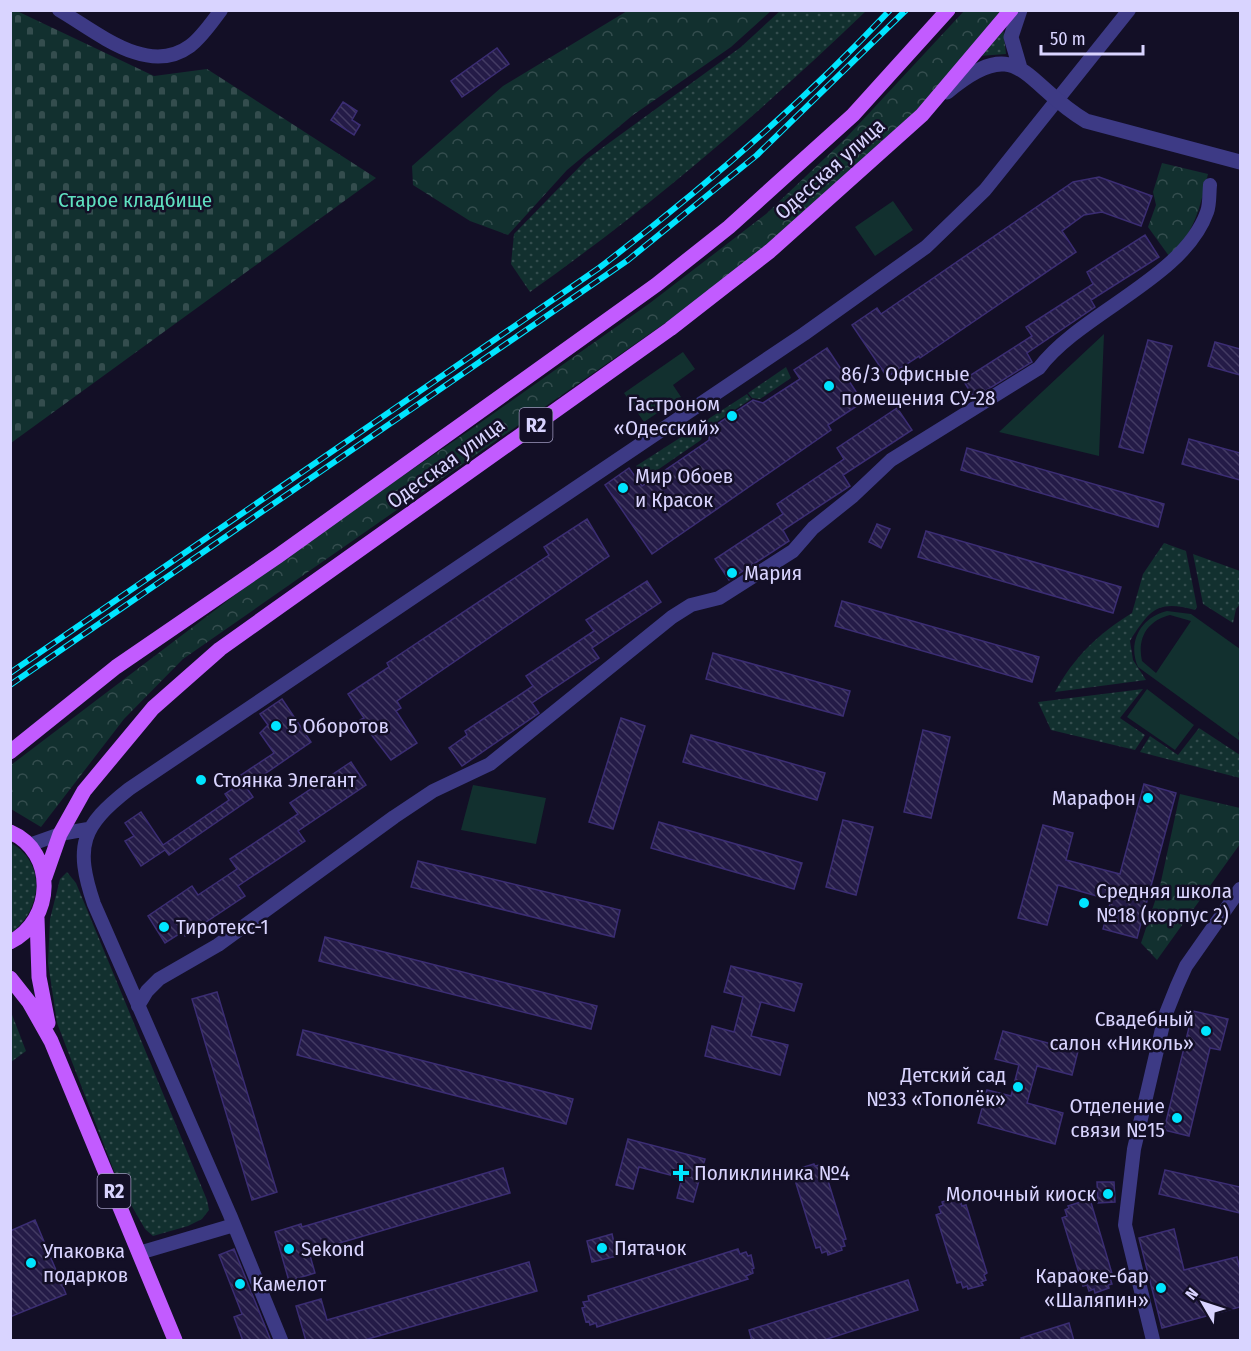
<svg xmlns="http://www.w3.org/2000/svg" width="1251" height="1351" viewBox="0 0 1251 1351" font-family="'Fira Sans Condensed',sans-serif">
<style>
.grass{fill:url(#grass-dots)}
.forest{fill:url(#forest-crowns)}
.cemetery{fill:url(#cemetery-stones)}
.park{fill:#12302f;fill-rule:evenodd}
.building{fill:url(#building-back-hatch);stroke:#3b2d73;stroke-width:1.5}
.lines{fill:none;stroke-linecap:round;stroke-linejoin:round}
.minor{stroke:#3d3a85;stroke-width:14}
.tertiary{stroke:#3d3a85;stroke-width:15}
.primary{stroke:#c25bff;stroke-width:15}
.rail-casing{stroke:#00e5ff;stroke-width:6}
.rail{stroke:#130f26;stroke-width:4;stroke-dasharray:11;stroke-linecap:butt}
.poi-dot{fill:#00e5ff;stroke:#130f26;stroke-width:2}
.labels{text-anchor:middle;dominant-baseline:central;stroke-width:5;stroke-linejoin:round;paint-order:stroke}
.shield{fill:#130f26;stroke:#9e99be;stroke-width:1.5}
.shield-label{font-size:20px;font-weight:bold;fill:#d9d4ff}
.street-label{font-size:21px;fill:#d9d4ff;stroke:#130f26}
.park-label{font-size:21px;fill:#5fe0c0;stroke:#130f26}
.poi-label{font-size:21px;fill:#d9d4ff;stroke:#130f26;text-anchor:start}
</style>
<defs>
<pattern id="grass-dots" width="8" height="8" patternUnits="userSpaceOnUse" patternTransform="scale(1.5)"><rect width="8" height="8" fill="#12302f"/><path d="M2 2h.1M6 6h.1" fill="none" stroke="#344d4e" stroke-width="1.8" stroke-linecap="round"/></pattern>
<pattern id="forest-crowns" width="20" height="18" patternUnits="userSpaceOnUse" patternTransform="scale(1.5)"><rect width="20" height="18" fill="#12302f"/><path d="M2 6a3 3 0 1 1 6 0M12 15a3 3 0 1 1 6 0" fill="none" stroke="#344d4e"/></pattern>
<pattern id="cemetery-stones" width="16" height="16" patternUnits="userSpaceOnUse" patternTransform="scale(1.5)"><rect width="16" height="16" fill="#12302f"/><path d="M2 7V4a2 2 0 0 1 4 0v3zM10 15v-3a2 2 0 0 1 4 0v3z" fill="#344d4e"/></pattern>
<pattern id="building-back-hatch" width="6" height="6" patternUnits="userSpaceOnUse" patternTransform="scale(1.5)"><rect width="6" height="6" fill="#241b47"/><path d="M-1 5l2 2M0 0l6 6M5-1l2 2" fill="none" stroke="#433b63"/></pattern>
</defs>
<rect width="100%" height="100%" fill="#130f26"/>
<path class="grass" d="M781 10 866 11C760 113 650 207 530 292L511 264 514 234 587 159 741 47Z
M1003 27 1006 54 979 56Z
M786 367 791 378 760 399 752 398 748 393Z
M747 394 751 399 706 429 702 423Z
M700 425 704 430 701 440 643 480 636 466Z
M1164 543 1186 551 1197 607 1195 610C1158 600 1150 609 1130 641L1133 660 1146 680 1055 692C1074 657 1098 634 1132 613L1143 574Z
M1193 554 1240 571V604L1236 609 1233 623 1203 604Z
M1143 689 1120 718 1145 735 1135 750 1051 730 1038 702Z
M1199 728 1240 755V778L1140 752 1150 736 1178 755Z
M11 843C48 864 41 911 11 933Z
M67 872 76 883 207 1200 209 1210 202 1219 188 1226 153 1236 145 1229 119 1184 57 1023 48 963 50 919 60 879Z
M11 1012 26 1051 11 1062H10Z"/>
<path class="forest" d="M627 11H771L731 47 633 115 567 170 508 235 470 221 413 185 412 166 503 86Z
M964 11H1005L915 114 769 244 701 298 183 659 124 719 41 827 11 809V765L297 548 470 430 650 303 766 214 845 139Z
M1162 163 1208 174C1200 206 1195 234 1169 256L1148 227 1156 205 1153 192Z
M1180 794 1240 808V844L1157 960 1141 943 1160 886Z"/>
<path class="cemetery" d="M11 10 17 11 154 76 207 69 376 178 11 443Z"/>
<path class="park" d="M893 201 913 230 875 256 855 227Z
M1104 334 1099 456 999 432Z
M683 352 695 369 673 385 681 397 644 422 624 393Z
M1167 611 1191 614 1240 649V730L1238 733 1240 741 1138 667C1127 642 1141 617 1167 611ZM1170 615 1191 621 1156 673 1142 661C1137 638 1147 621 1170 615Z
M1147 689 1194 725 1175 750 1127 717Z
M473 785 546 798 536 844 461 830Z"/>
<path class="building" d="M497 48 509 64 462 97 451 81Z
M343 102 357 111 352 120 360 125 354 135 331 120Z
M1099 177 1152 196 1141 226 1102 212 1084 215 1062 231 1076 252 920 358 919 356 887 377 852 325 877 308 881 314 1073 182Z
M1145 235 1159 257 1091 300 1095 307 1027 353 1032 362 974 398 963 380 1032 336 1026 327 1093 284 1087 272Z
M1148 340 1172 346 1143 453 1119 447Z
M1215 342 1240 349V375L1208 366Z
M827 348 863 402 828 425 831 430 652 554 605 485 629 468 642 486 709 440 710 429 753 400 763 403 800 379 794 370Z
M897 408 912 430 843 475 850 486 783 530 789 541 729 580 715 559 783 514 777 504 844 459 837 448Z
M1189 439 1240 453V480L1182 464Z
M967 448 1164 504 1158 527 961 470Z
M587 519 609 556 397 701 401 708 396 711 417 743 391 760 360 720 364 718 348 694 389 667 387 663 549 555 544 547Z
M877 524 890 529 881 548 869 542Z
M926 531 1121 587 1113 613 918 557Z
M647 581 661 602 592 648 599 658 532 703 539 713 462 766 449 748 467 735 465 731 533 686 526 676 594 631 586 620Z
M842 601 1039 657 1032 682 835 626Z
M713 653 850 691 843 716 706 679Z
M282 699 311 742 246 787 253 797 169 855 165 850 141 866 125 841 134 836 125 823 141 812 163 845 229 800 225 794 241 783 238 777 274 753 260 733 268 725 260 714Z
M621 718 645 726 613 829 589 822Z
M923 730 950 737 931 818 904 812Z
M691 735 825 773 817 800 683 762Z
M351 762 366 785 298 831 305 841 238 886 245 896 185 936 182 932 165 943 148 916 192 886 198 895 237 869 230 859 298 814 290 803Z
M1144 784 1176 793 1137 938 1103 929 1111 900 1058 885 1047 925 1018 918 1043 825 1073 833 1066 860 1120 874Z
M843 820 873 827 856 895 826 887Z
M659 822 802 863 794 889 651 848Z
M418 861 620 910 614 937 411 887Z
M325 937 597 1006 591 1029 319 961Z
M731 966 802 984 794 1011 761 1002 751 1036 788 1045 780 1075 705 1056 712 1026 734 1032 743 997 724 992Z
M217 992 277 1192 252 1200 192 999Z
M1193 1011 1228 1019 1220 1050 1210 1048 1189 1136 1164 1130Z
M303 1030 573 1099 566 1124 297 1055Z
M1003 1031 1078 1051 1072 1075 1037 1066 1027 1103 1063 1113 1055 1144 978 1123 987 1090 1011 1096 1019 1065 995 1059Z
M628 1139 705 1159 693 1202 677 1198 682 1178 639 1167 633 1189 616 1185Z
M814 1164 815 1166 820 1165 821 1172 825 1171 846 1239 843 1240 845 1246 841 1247 842 1250 828 1255 827 1251 822 1253 820 1247 816 1248 795 1180 800 1179 798 1172 802 1171 801 1168Z
M503 1168 510 1193 309 1252 315 1273 289 1281 275 1232 301 1224 302 1227Z
M1165 1170 1240 1187V1213L1159 1194Z
M1097 1182H1114L1115 1202 1098 1203Z
M955 1198 956 1201 960 1200 962 1206 966 1205 987 1273 984 1275 986 1280 981 1282 983 1285 968 1289 967 1286 963 1288 961 1282 957 1283 936 1215 941 1213 939 1207 943 1205 942 1202Z
M1090 1199 1113 1277 1110 1278 1112 1284 1108 1285 1109 1288 1095 1293 1094 1289 1089 1291 1087 1285 1083 1286 1062 1218 1067 1216 1065 1210 1069 1208 1068 1206Z
M35 1220 66 1294 10 1317V1231Z
M1174 1229 1184 1270 1237 1257 1240 1270V1307L1162 1328 1139 1238Z
M612 1234 617 1256 592 1262 587 1241Z
M234 1249 271 1341H243L234 1317 242 1314 219 1255Z
M738 1249 740 1254 746 1252 748 1256 751 1255 754 1268 752 1269 753 1273 746 1276 748 1279 597 1327 596 1323 590 1325 589 1321 586 1322 582 1308 585 1307 583 1302 589 1301 588 1296Z
M529 1262 537 1291 361 1341H306L296 1306 321 1299 327 1320Z
M908 1280 918 1310 821 1341H752L749 1330Z
M1069 1323 1074 1341H1022L1021 1338Z"/>
<g class="lines">
<path class="minor" d="M59 10C97 32 148 77 190 46 202 37 212 22 221 10
M29 845 60 834 88 829
M138 1006 147 991 159 979 218 945 394 817 433 791 490 764 672 617 691 605 719 598 793 551 813 528 853 496 891 460 1039 368C1080 313 1184 278 1207 212 1210 204 1209 194 1210 185
M139 1253 234 1225
M281 1340 230 1215 94 904C74 845 82 826 129 789L804 334 926 247 985 190 1129 10
M1153 1340 1125 1225 1134 1149 1165 1016 1177 986 1186 966 1240 889"/>
<path class="tertiary" d="M1020 68 1011 37 1020 10
M947 92C1021 30 1024 85 1086 121L1240 162"/>
<path class="primary" d="M10 752 116 667 278 556 656 285 729 227 853 115 948 10
M10 832C57 852 54 921 10 942
M45 877 60 834 84 791 153 708 220 649 670 329 770 251 922 115 1011 10
M37 918 39 977 48 1023
M10 978 29 1002 51 1041 175 1340"/>
<defs>
<path id="rail" d="M10 673 599 268C702 189 801 105 890 10
M10 685 628 260 757 155 906 10"/>
</defs>
<use href="#rail" class="rail-casing"/>
<use href="#rail" class="rail"/>
</g>
<g class="poi-dot">
<circle cx="829" cy="386" r="6"/>
<circle cx="732" cy="416" r="6"/>
<circle cx="623" cy="488" r="6"/>
<circle cx="732" cy="573" r="6"/>
<circle cx="276" cy="726" r="6"/>
<circle cx="201" cy="780" r="6"/>
<circle cx="1148" cy="798" r="6"/>
<circle cx="1084" cy="903" r="6"/>
<circle cx="164" cy="927" r="6"/>
<circle cx="1206" cy="1031" r="6"/>
<circle cx="1018" cy="1087" r="6"/>
<circle cx="1177" cy="1118" r="6"/>
<path d="M678 1164h6v6h6v6h-6v6h-6v-6h-6v-6h6z"/>
<circle cx="1108" cy="1194" r="6"/>
<circle cx="602" cy="1248" r="6"/>
<circle cx="289" cy="1249" r="6"/>
<circle cx="31" cy="1263" r="6"/>
<circle cx="240" cy="1284" r="6"/>
<circle cx="1161" cy="1288" r="6"/>
</g>
<g class="labels">
<g class="shield">
<rect x="519.5" y="408" width="33" height="34" rx="4.5"/>
<rect x="97.5" y="1174" width="33" height="34" rx="4.5"/>
</g>
<g class="shield-label">
<text x="536" y="425">R2</text>
<text x="114" y="1191">R2</text>
</g>
<g class="street-label">
<text transform="translate(830 169) rotate(-42)">Одесская улица</text>
<text transform="translate(446 463) rotate(-36)">Одесская улица</text>
</g>
<g class="park-label">
<text x="135" y="200">Старое кладбище</text>
</g>
<g class="poi-label">
<text x="841" y="374">86/3 Офисные<tspan x="841" dy="24">помещения СУ-28</tspan></text>
<text x="720" y="404" text-anchor="end">Гастроном<tspan x="720" dy="24">«Одесский»</tspan></text>
<text x="635" y="476">Мир Обоев<tspan x="635" dy="24">и Красок</tspan></text>
<text x="744" y="573">Мария</text>
<text x="288" y="726">5 Оборотов</text>
<text x="213" y="780">Стоянка Элегант</text>
<text x="1136" y="798" text-anchor="end">Марафон</text>
<text x="1096" y="891">Средняя школа<tspan x="1096" dy="24">№18 (корпус 2)</tspan></text>
<text x="176" y="927">Тиротекс-1</text>
<text x="1194" y="1019" text-anchor="end">Свадебный<tspan x="1194" dy="24">салон «Николь»</tspan></text>
<text x="1006" y="1075" text-anchor="end">Детский сад<tspan x="1006" dy="24">№33 «Тополёк»</tspan></text>
<text x="1165" y="1106" text-anchor="end">Отделение<tspan x="1165" dy="24">связи №15</tspan></text>
<text x="694" y="1173">Поликлиника №4</text>
<text x="1096" y="1194" text-anchor="end">Молочный киоск</text>
<text x="614" y="1248">Пятачок</text>
<text x="301" y="1249">Sekond</text>
<text x="43" y="1251">Упаковка<tspan x="43" dy="24">подарков</tspan></text>
<text x="1149" y="1276" text-anchor="end">Караоке-бар<tspan x="1149" dy="24">«Шаляпин»</tspan></text>
<text x="252" y="1284">Камелот</text>
</g>
</g>
<rect width="1251" height="1351" fill="none" stroke="#d9d4ff" stroke-width="24"/>
<g transform="translate(1203 1303) rotate(309)" stroke="#130f26" stroke-width="4.5" paint-order="stroke">
<path d="M0-4.5L10 22L0 15L-10 22Z" fill="#d9d4ff"/>
<text y="-9" font-size="16" font-weight="bold" text-anchor="middle" fill="#d9d4ff">N</text>
</g>
<path d="M1041 45v9h102v-9" fill="none" stroke="#d9d4ff" stroke-width="3"/>
<text x="1050" y="45" font-size="18" fill="#d9d4ff" stroke="#130f26" stroke-width="4.5" paint-order="stroke">50 m</text>
</svg>
